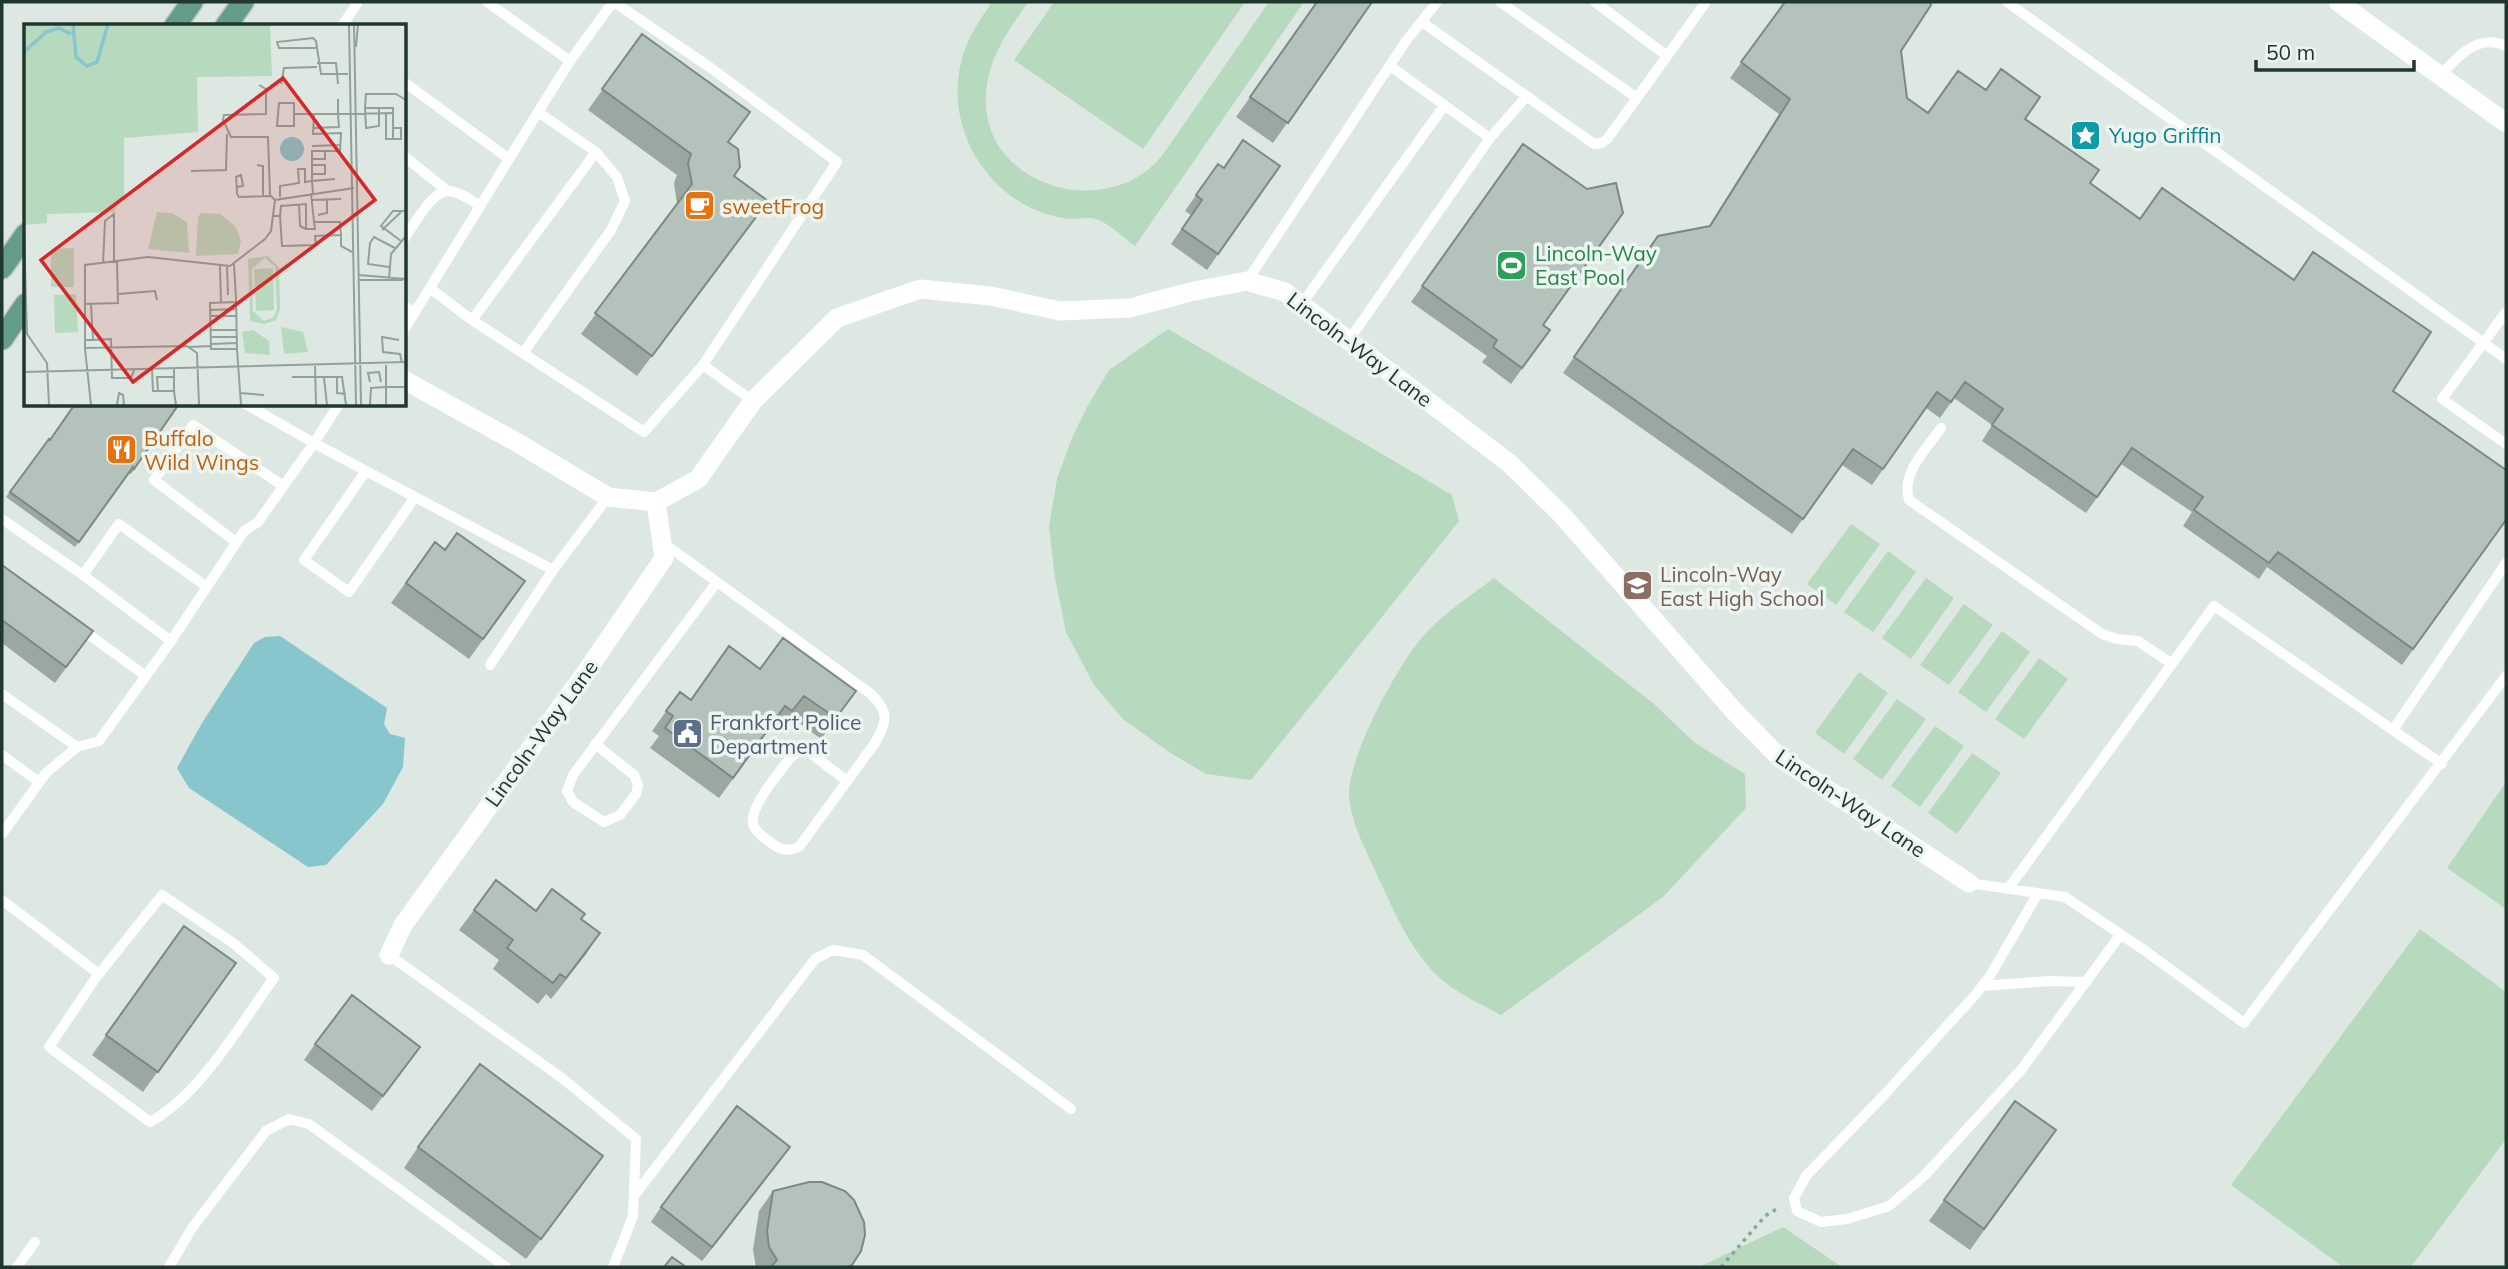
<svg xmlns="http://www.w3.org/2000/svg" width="2508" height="1269" viewBox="0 0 2508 1269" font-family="Mulish,sans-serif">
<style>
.green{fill:#b7d9bd}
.water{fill:#87c6cc}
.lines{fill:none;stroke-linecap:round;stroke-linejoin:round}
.primary-casing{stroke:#bcc3c1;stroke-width:24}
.path{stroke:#7fab9a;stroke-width:3.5;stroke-dasharray:3.5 5;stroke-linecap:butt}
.lane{stroke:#fff;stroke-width:10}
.street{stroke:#fff;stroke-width:19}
.primary{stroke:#639c89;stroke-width:21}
.wall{fill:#9aa8a1}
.shaded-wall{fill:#7d8883}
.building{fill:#b3c3bb;stroke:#7d8883;stroke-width:2}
.labels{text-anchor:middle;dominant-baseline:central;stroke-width:7;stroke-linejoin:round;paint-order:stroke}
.culture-label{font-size:21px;fill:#0d838f;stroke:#edf5f1;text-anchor:start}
.food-label{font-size:21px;fill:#c56008;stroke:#edf5f1;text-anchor:start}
.leisure-label{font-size:21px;fill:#27864d;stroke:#edf5f1;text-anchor:start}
.street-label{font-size:21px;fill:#20372f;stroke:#edf5f1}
.education-label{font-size:21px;fill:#785e54;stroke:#edf5f1;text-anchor:start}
.service-label{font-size:21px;fill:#4e5e75;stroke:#edf5f1;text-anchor:start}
.inset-river{fill:none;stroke:#87c6cc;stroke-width:3.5}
.inset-road{fill:none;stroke:#91a19b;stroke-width:2}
.view{fill:#d62828;fill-opacity:0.15;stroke:#d62828;stroke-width:3.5}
.inset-edge{fill:none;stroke:#20372f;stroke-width:3.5}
</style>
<rect width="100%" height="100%" fill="#dde8e3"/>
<path class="green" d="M992 2H1028C1008 31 989 57 986 93 979 187 1110 225 1164 153L1269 2H1304L1135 246C1126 240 1106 221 1096 219 1090 217 1081 219 1074 219 1062 219 1050 215 1038 211 981 188 946 123 961 63 966 40 979 21 992 2Z
M1054 2H1245L1143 149 1014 60Z
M1168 329 1452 495 1459 521 1251 780 1206 774 1169 752 1124 720 1094 685 1066 632 1055 578 1049 527 1057 479 1072 438 1087 407 1109 370Z
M1851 524 1880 544 1836 605 1807 584Z
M1888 551 1916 572 1873 632 1844 612Z
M1494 578 1654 704 1695 743 1745 774 1746 808 1663 897 1501 1015C1481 1004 1458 994 1442 980 1412 953 1396 916 1380 881 1368 854 1352 827 1349 797 1347 758 1398 664 1424 635 1444 613 1470 596 1494 578Z
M1926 578 1954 598 1911 659 1882 638Z
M1964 604 1993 625 1949 685 1920 665Z
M2002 631 2030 652 1986 712 1958 692Z
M2039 658 2068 679 2024 739 1995 719Z
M1859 672 1888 693 1844 754 1815 733Z
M1897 699 1926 719 1882 780 1853 759Z
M1935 726 1964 746 1920 807 1891 786Z
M1972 753 2001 773 1957 834 1928 813Z
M2506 782V909L2447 868Z
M2420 929 2506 992V1139L2411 1267H2343L2231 1185Z
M1783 1227 1842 1267H1699Z"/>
<path class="water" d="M280 636 387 708 384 724 390 734 405 738 403 767 383 804 326 865 308 867 189 788 177 768 202 723 254 643 265 637Z"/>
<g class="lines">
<defs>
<path id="primary" d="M175 26 192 2
M226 26 243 2
M2 268 26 234
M2 339 26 304"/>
</defs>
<use href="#primary" class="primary-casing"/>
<path class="path" d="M1721 1267 1765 1216 1780 1207"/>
<path class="lane" d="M487 2 570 61 613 2
M1500 2 1637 98
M1595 2 1667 56
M2007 2 2506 359
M1422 22 1594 144 1602 143 1608 138 1706 2
M342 26 358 2
M1390 66 1490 138
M2440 76C2458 56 2478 33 2506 46
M404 82 509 159 538 112 596 152 472 320 644 432 703 365 837 162 711 68 614 2
M538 112 570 61
M404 156 446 190
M404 239C413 226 433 189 449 191 460 192 471 200 480 206
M1247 281 1406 41 1437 2
M431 289 472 320
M1301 305 1444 106
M404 306 415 313
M2506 312 2442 399 2506 444
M404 330 509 159
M1349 340 1490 138 1527 96
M523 353 611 230 625 201 617 177 596 152
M703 365 753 401
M245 404 314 443 339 404
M1941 428C1926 450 1901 472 1909 500L2102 634 2117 639 2138 641 2172 664
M366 471 415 497
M2 519 83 575
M236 542 154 480 193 425 283 486
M662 542 871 694C890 712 887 722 875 743L799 847C787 852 780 850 770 842 764 838 758 833 754 827 746 809 781 771 791 757L798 751 809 752 847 781
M207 587 119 524 83 575 171 641 244 531 258 522 314 443 366 471 304 560 349 592 415 497 553 570 608 497
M81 629 146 676
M490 665 553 570
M2 694 77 747 46 773 2 834
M2393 730 2506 563
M595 744 634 775 638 785 636 794 620 815 604 822 573 802 567 791 573 775 717 582
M77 747 99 741 171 641
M2 755 39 782
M1969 883 2065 897 2144 950 2244 1023 2506 676
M2008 889 2214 606 2442 764
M2038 893 1990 976 1976 994 1884 1095 1806 1176 1794 1198 1797 1211 1821 1222 1847 1219 1889 1206 1924 1176 2021 1070 2121 934
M2 900 99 974 95 979 49 1047 150 1122C201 1094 239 1026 274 978L233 943 162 895 95 979
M389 955 562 1078 636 1139 633 1216 613 1267
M1982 986 2049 981 2087 982
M634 1196 815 959 833 950 863 955 1071 1109
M17 1267 35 1242
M169 1267 192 1228 266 1131 289 1119 309 1124 506 1267"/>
<path class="street" d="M2338 2 2506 123
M404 380 518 443 608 497 656 502 698 479 753 401 837 318 920 289 991 296 1060 311 1130 308 1190 292 1247 281 1285 292 1509 463 1561 514 1735 712 1780 758 1969 883
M389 955 403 925 586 672 664 558 656 502"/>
<use href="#primary" class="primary"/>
</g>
<path class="wall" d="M1317 2H1372L1273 143 1236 117Z
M1785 2 1901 51 1907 98 1928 113 2025 119 2090 183 2140 219 2393 391 2506 520 2402 665 2267 567 2259 579 2183 526 2192 512 2121 464 2086 513 1982 441 1992 425 1954 398 1940 418 1926 408 1872 485 1842 465 1792 534 1563 373 1658 236 1709 226 1779 114 1730 78Z
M642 34 729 142 734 176 753 221 637 376 581 334 677 204 674 183 677 175 588 110Z
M1523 144 1543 325 1550 330 1511 384 1482 362 1487 356 1411 302Z
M1218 164 1224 168 1280 166 1207 270 1171 244 1191 215 1185 211Z
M179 404 131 474 129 473 75 547 6 497 49 439 50 440Z
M435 542 445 550 525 581 469 659 391 603Z
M2 565 93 631 55 683 2 643Z
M760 669 856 691 821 739 790 716 778 732 771 727 719 798 650 748 659 736 652 731 680 692 691 700Z
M474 910 536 911 581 919 600 933 551 999 546 994 538 1004 493 969 499 960 459 930Z
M184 926 236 963 143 1092 92 1055Z
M315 1044 420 1047 372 1111 304 1060Z
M2015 1101 2056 1130 1970 1250 1929 1221Z
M418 1147 603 1156 526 1259 404 1168Z
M780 1161 702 1261 651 1222 661 1207Z
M773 1191 850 1267H756L753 1250 759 1211Z"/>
<path class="shaded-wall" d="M600 933 586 954 551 999 566 978Z
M790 1147 780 1161 702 1261 712 1247Z"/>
<path class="building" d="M1317 2H1372L1288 123 1250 97Z
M1785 2H1930L1931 5 1901 51 1907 98 1928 113 1958 71 1986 90 2001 69 2040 97 2025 119 2099 170 2090 183 2140 219 2162 188 2294 280 2313 252 2431 332 2393 391 2506 470V520L2413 649 2278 552 2269 563 2194 510 2203 497 2132 448 2097 497 1992 425 2003 409 1965 382 1951 402 1937 392 1883 469 1853 449 1803 519 1574 357 1658 236 1710 226 1790 99 1741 62Z
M642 34 750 112 728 142 738 149 740 167 734 176 768 201 652 356 595 313 692 184 688 163 691 154 602 89Z
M1243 140 1280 166 1218 254 1182 229 1202 200 1196 195 1218 164 1224 168Z
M1523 144 1587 189 1616 183 1623 213 1543 325 1550 330 1522 368 1493 347 1497 340 1422 286Z
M75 404H179L134 469 133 467 79 542 10 492 49 439 50 440Z
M457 533 525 581 483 639 406 583 435 542 445 550Z
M2 565 93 631 66 667 2 620Z
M783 638 856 691 836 718 804 696 792 711 785 706 733 778 665 728 673 716 666 711 680 692 691 700 729 646 760 669Z
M496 880 536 911 552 889 585 914 581 919 600 933 566 978 560 974 553 983 507 948 513 940 474 910Z
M184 926 236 963 158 1072 106 1035Z
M352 995 420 1047 383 1096 315 1044Z
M480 1064 603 1156 541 1239 418 1147Z
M2015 1101 2056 1130 1984 1229 1944 1200Z
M737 1106 790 1147 712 1247 661 1207Z
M809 1182H822L845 1191 854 1200 864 1222 865 1235 861 1251 852 1265 848 1267H771L777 1260 769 1247 767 1231 773 1191Z
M672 1257 686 1267H664Z"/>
<defs>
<symbol id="sight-square" viewBox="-11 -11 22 22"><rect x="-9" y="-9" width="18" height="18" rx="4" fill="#0f9aa8" stroke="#edf5f1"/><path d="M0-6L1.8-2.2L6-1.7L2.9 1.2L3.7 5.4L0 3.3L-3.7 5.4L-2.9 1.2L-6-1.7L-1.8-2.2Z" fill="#fff"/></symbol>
<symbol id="cafe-square" viewBox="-11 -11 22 22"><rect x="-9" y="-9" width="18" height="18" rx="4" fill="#e8710a" stroke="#edf5f1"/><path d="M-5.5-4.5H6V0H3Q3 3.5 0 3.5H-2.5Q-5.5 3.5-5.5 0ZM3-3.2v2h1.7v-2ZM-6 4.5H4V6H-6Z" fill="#fff"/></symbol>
<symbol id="stadium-square" viewBox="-11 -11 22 22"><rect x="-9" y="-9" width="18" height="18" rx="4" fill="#2e9e5b" stroke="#edf5f1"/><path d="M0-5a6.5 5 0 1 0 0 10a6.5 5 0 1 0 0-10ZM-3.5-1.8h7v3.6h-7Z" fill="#fff"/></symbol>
<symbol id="restaurant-square" viewBox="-11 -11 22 22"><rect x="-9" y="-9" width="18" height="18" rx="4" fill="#e8710a" stroke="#edf5f1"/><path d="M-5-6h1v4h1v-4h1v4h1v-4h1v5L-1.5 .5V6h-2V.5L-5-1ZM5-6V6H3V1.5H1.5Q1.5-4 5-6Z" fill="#fff"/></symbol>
<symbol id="school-square" viewBox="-11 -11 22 22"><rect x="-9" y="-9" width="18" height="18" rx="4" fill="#8d6e63" stroke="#edf5f1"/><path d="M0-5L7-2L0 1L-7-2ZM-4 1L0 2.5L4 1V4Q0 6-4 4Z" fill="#fff"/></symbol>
<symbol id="civic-square" viewBox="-11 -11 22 22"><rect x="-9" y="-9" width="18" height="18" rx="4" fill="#5c6f8a" stroke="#edf5f1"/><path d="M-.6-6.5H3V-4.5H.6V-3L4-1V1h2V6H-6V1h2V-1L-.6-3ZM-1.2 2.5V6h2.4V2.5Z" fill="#fff"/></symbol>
</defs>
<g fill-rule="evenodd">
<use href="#sight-square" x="2068" y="118" width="35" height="35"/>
<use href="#cafe-square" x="682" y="188" width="35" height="35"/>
<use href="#stadium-square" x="1494" y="248" width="35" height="35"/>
<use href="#restaurant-square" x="104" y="432" width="35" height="35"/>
<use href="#school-square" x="1620" y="568" width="35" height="35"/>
<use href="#civic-square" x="670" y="716" width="35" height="35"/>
</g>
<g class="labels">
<g class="culture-label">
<text x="2109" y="135">Yugo Griffin</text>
</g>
<g class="food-label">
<text x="722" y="206">sweetFrog</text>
<text x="144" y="438">Buffalo<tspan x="144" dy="24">Wild Wings</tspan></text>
</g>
<g class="leisure-label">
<text x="1535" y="253">Lincoln-Way<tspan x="1535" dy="24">East Pool</tspan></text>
</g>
<g class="street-label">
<text transform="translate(1360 349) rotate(37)">Lincoln-Way Lane</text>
<text transform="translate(541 733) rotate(-54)">Lincoln-Way Lane</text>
<text transform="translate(1851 803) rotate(34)">Lincoln-Way Lane</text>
</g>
<g class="education-label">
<text x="1660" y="574">Lincoln-Way<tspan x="1660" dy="24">East High School</tspan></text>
</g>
<g class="service-label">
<text x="710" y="722">Frankfort Police<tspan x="710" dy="24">Department</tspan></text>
</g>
</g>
<g transform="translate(24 24)">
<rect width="382" height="382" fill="#dde8e3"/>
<path d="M0 0H246L248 52 173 53 174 108 100 114V170L90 188 23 190V199L0 201ZM133 188 148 189 163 198 165 229 124 225ZM178 189 196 190 211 202 217 216 214 230 172 232 174 192ZM50 224V263H27V225ZM244 232 255 243 256 285 252 296 240 300 226 297 224 235ZM241 234 251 243 253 285 250 293 240 297 229 287 228 245ZM249 244 250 286 232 287 230 245ZM52 270 54 308 31 309 30 271ZM257 303 279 308 284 328 260 330ZM229 306 245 317 246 331 221 329 218 308Z" fill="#b7d9bd" fill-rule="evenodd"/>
<path d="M256 125a12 12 0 1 1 24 0a12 12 0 1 1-24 0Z" fill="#87c6cc"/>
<path class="inset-river" d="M49 0 52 33 63 42 73 38 84 0M0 28 22 8 35 4 47 10"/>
<path class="inset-road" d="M325 0 332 381M330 0 337 381M332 23 334 0M292 24H255L253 18 289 14 292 17 297 50H324M293 39H312L314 60M257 60 260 44 293 43M235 61 242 65V90L200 91 199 96 207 113H244L246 171 251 176M314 75V90L369 89V115H362V89M341 84 342 70H372L382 76M355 84V102L342 104 341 84H369V89M270 89V102H253L255 79H270V89L271 90H290M290 104 315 103 314 90H290L289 110 317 109 316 127H301M369 104H377V115H369M288 122 317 121M233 141 239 142V172M289 141H301V150H289M167 147 202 146 203 110M213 163 219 162 217 151 212 153 213 168V170L215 173 248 172M287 169 290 198M289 169 288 157 311 155M256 173V162L275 159 274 145H281V158L288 157V127H301V135H288M288 176 317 175M275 180 276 202 282 205M294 191 303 189V176M249 192H256L258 222 292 221 291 212 317 211 316 198H290L291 205H282V180L257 182 256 192M0 206 3 310 23 339 25 381M358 206 377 188M317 211V222L328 228M377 217 357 202 369 187H382M79 240 81 197 90 190V238M210 240 212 275 213 325H187L186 279 212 278M196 242 197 278M203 242 204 271M365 243 344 240 346 219 350 213 371 224M335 251 382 255M365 255 367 230 382 212M334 256H379M94 270 131 267 133 276M60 280 94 279 93 237M186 286 212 285M186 292H212M187 306H212M187 313H213M61 316H69L67 280M69 316 87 315 88 354H107L110 346M375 316 358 313 359 328 376 330 378 339M187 320 213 319M165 323 187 322M61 325 67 381M213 325 217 381M291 342 292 381M150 345V367M128 346 129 367H150L152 381M0 348 382 338M268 353H318L322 381M313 353V369L322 370M300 354 303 381M346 358 344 349 355 348 357 358M134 367 133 353H150M216 369 240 371M93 381 95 369 99 371 100 381M175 381 173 329 163 322 61 324V241L124 233 206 242 241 215 247 207 251 176 330 164M346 381 347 364 362 363V341M362 381V363H382"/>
<path class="view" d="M259 54 351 176 109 358 17 236Z"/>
<rect width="382" height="382" class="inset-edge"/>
</g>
<rect width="2508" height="1269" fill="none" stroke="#20372f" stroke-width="7"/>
<path d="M2256 60v10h158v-10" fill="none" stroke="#20372f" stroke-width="3.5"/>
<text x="2266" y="60" font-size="21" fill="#20372f" stroke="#edf5f1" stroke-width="5" paint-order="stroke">50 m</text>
</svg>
